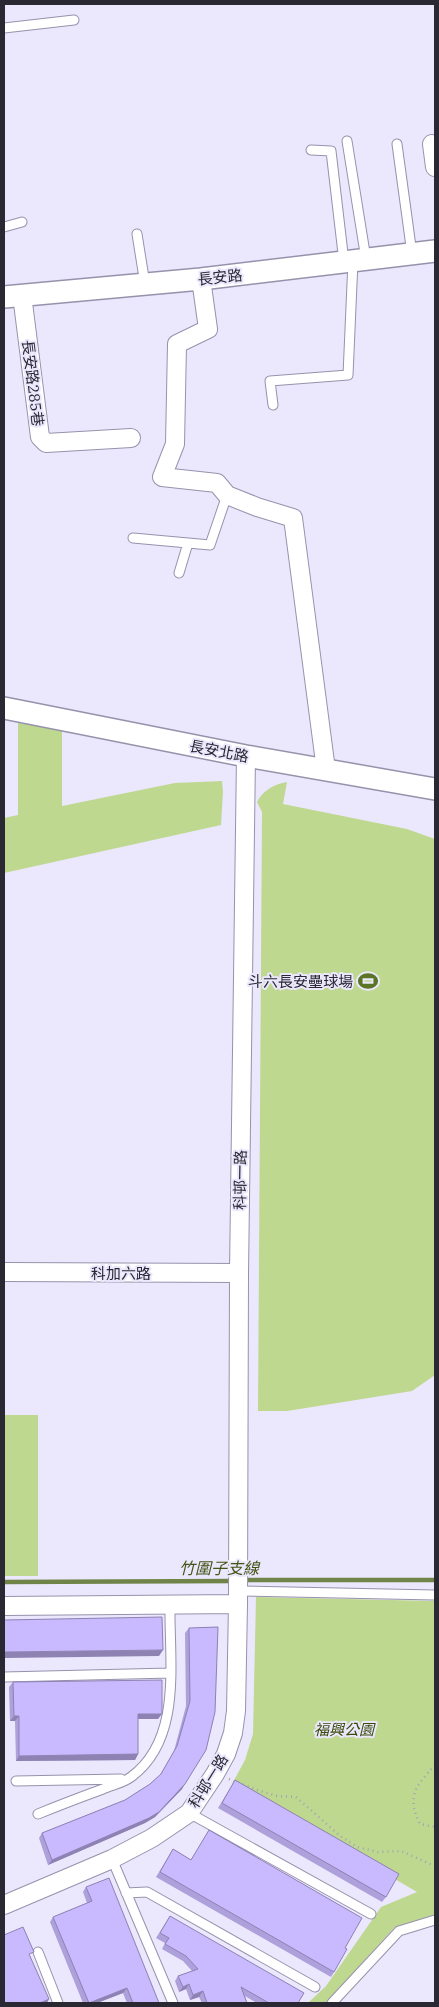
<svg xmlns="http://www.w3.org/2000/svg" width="439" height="2007" viewBox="0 0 439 2007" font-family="'IBM Plex Serif','Noto Sans TC',serif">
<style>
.green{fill:#bed88f}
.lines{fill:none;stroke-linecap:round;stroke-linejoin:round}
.stream{stroke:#708449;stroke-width:4.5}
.service-casing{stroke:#9792ab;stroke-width:11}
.minor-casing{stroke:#9792ab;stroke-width:20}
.tertiary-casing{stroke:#9792ab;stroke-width:24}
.path{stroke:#a6a2b4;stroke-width:2.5;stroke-dasharray:1 4;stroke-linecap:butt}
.service{stroke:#fff;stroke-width:9}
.minor{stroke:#fff;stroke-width:18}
.tertiary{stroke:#fff;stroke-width:21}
.wall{fill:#ada0db}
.shaded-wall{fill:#8d82b2}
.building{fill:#c9baff;stroke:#8d82b2}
.labels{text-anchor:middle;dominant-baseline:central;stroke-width:4;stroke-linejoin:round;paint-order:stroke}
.street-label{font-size:15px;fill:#2a2833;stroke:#ebe7fd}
.poi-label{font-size:15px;fill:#2a2833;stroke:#ebe7fd;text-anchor:end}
.park-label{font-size:15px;font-style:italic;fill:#394b08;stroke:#ebe7fd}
.water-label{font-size:16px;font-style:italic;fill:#435516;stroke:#ebe7fd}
</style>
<rect width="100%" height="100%" fill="#ebe7fd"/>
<path class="green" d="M18 723 62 729V806L175 783 222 781 223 792 221 825 4 873V818L18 815Z
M287 782 283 804 407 829 435 839V1375L412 1391 287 1411H258L262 812 257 802C263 790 275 784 287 782Z
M4 1415H38V1576H4Z
M256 1597 435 1601V1915L394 1928 326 2003H308L326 1986 381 1907 417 1892 232 1784 245 1760 253 1734Z"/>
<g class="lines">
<path class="stream" d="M243 1580H435
M4 1582 235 1581"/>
<defs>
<path id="service" d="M4 28 74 20
M347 141 366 259
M397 144 412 254
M311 150 331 151 344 262
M4 227 22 222
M137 234 145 284
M273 405 270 381 348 375 353 261
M133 538 210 545 227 495
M179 573 188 543
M239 1591 435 1595
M4 1677 171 1673
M16 1781 121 1779
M189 1813 371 1914
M38 1814C60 1805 81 1797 103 1789 112 1785 123 1783 131 1777 183 1739 169 1661 170 1605
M112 1859 173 2003
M126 1893 147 1892 315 1987
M38 1952 58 2003
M332 2003 399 1931 435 1920"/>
<path id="minor" d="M432 144 435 167
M201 279 208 329 177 344 175 444 162 477 217 483 227 495 257 507 293 518 326 770
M22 295 40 437 46 443 131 438
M4 1272 239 1273
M4 1606 238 1604
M4 1905 112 1859 152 1838 189 1813 215 1774 226 1754 233 1733 236 1711 238 1604 239 1273 246 756"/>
<path id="tertiary" d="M4 297 201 279 435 251
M4 708 246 756 435 789"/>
</defs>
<use href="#service" class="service-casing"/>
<use href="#minor" class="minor-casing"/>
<use href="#tertiary" class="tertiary-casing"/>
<path class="path" d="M435 1765C416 1786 406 1796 420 1824L435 1827
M229 1779 257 1790 277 1796 296 1797 339 1835 357 1847 378 1852 401 1851 435 1866"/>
<use href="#service" class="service"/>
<use href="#minor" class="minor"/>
<use href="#tertiary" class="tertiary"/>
</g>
<path class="wall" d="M218 1627 182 1789 155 1817 145 1823 48 1865 39 1838 42 1833 125 1800 150 1784 160 1775 174 1751 186 1706 185 1633 189 1628Z
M13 1682 158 1719H138V1754L135 1760 16 1761 15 1721H10L9 1687Z
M235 1780 386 1897 382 1902 218 1808Z
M209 1830 345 1948 334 1972 331 1977 156 1877 173 1849 191 1860Z
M86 1887 159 2003H127L123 1993 97 2003H83L50 1922 53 1917 87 1903 83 1892Z
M170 1916 298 2003H257L245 1996 247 2003H202L199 1997 190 2000 186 1989 179 1992 175 1981 178 1976 192 1971 183 1961 162 1949 165 1943 156 1938Z"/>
<path class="shaded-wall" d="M163 1650 159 1656 4 1658V1652Z
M138 1714H162L158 1719H134Z
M14 1716H19L15 1721H10Z
M138 1754 135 1760 16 1761 19 1756Z
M185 1784 182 1789 155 1817 145 1823 48 1865 52 1860Z
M189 1984 186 1989 179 1992 183 1987Z
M127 1988 123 1993 97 2003H89Z
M203 1991 199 1997 190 2000 193 1995Z
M49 1999 47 2003H40Z"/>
<path class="building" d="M162 1617 163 1650 4 1652V1620Z
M218 1627 215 1712 206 1750 185 1784 159 1812 149 1818 52 1860 42 1833 125 1800 150 1784 161 1774 177 1746 190 1701 189 1628Z
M162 1680V1714H138V1754L19 1756V1716H14L13 1682Z
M235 1780 399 1874 386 1897 222 1803Z
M209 1830 362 1918 345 1948 347 1949 334 1972 160 1872 173 1849 191 1860Z
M109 1878 159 2003H133L127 1988 89 2003 53 1917 92 1901 86 1887Z
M170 1916 304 1993 298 2003H269L241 1987 247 2003H207L203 1991 193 1995 189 1984 183 1987 178 1976 198 1969 186 1956 165 1944 169 1938 160 1933Z
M23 1927 34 1952 29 1954 49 1999 40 2003H4V1935Z"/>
<defs>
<symbol id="stadium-bare" viewBox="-9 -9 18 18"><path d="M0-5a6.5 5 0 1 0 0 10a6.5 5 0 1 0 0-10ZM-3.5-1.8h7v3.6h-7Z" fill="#5c7425" stroke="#ebe7fd" stroke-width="2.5" paint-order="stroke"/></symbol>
</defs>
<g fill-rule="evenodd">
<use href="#stadium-bare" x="354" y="967" width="28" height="28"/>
</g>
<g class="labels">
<g class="street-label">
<text transform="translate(220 277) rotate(-6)">長安路</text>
<text transform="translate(33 383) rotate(83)">長安路285巷</text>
<text transform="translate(219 751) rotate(11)">長安北路</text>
<text transform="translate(240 1180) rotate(-89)">科邨一路</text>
<text x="121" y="1273">科加六路</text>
<text transform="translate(208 1781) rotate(-58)">科邨一路</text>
</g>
<g class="poi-label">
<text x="353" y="981">斗六長安壘球場</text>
</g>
<g class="park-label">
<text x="344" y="1729">福興公園</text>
</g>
<g class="water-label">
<text x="219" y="1568">竹圍子支線</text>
</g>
</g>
<rect width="439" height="2007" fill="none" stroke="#2a2833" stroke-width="10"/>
</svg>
